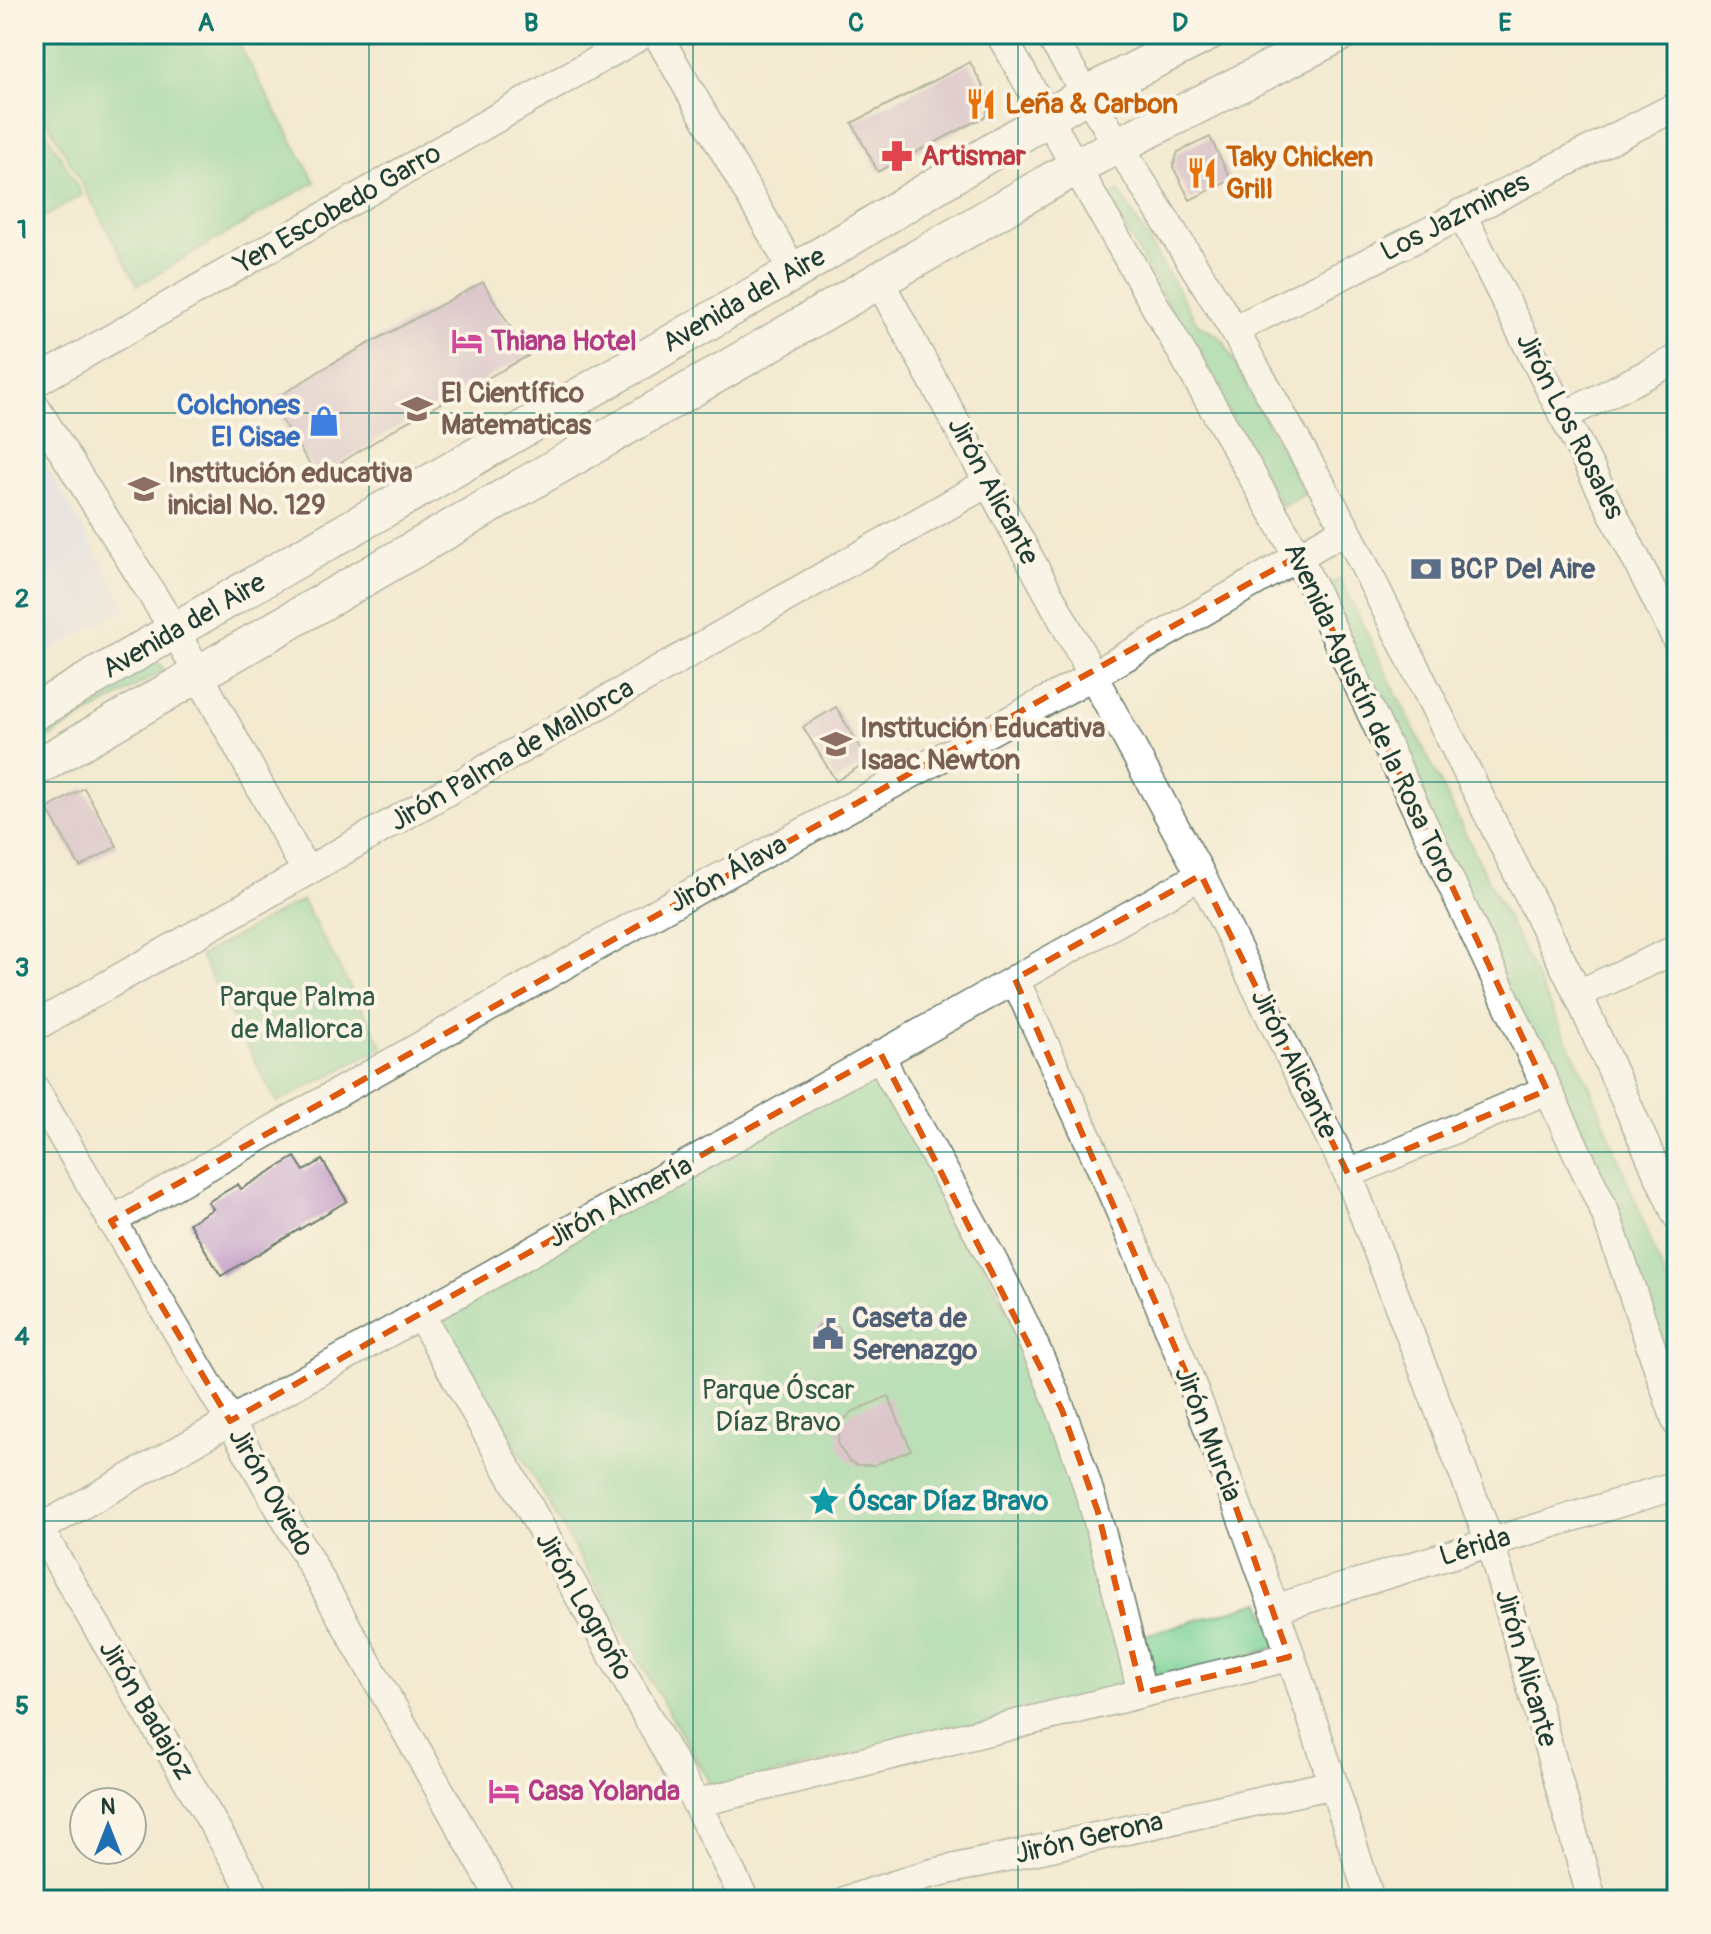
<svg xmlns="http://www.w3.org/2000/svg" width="1711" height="1934" viewBox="0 0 1711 1934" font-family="Pangolin,sans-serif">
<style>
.built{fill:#d6d7f8}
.green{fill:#79d298;stroke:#4c8866;stroke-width:2}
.building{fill:#c19cc7}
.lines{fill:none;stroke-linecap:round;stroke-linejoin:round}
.minor-casing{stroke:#697a6b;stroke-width:31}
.major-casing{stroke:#697a6b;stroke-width:39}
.minor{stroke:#fff;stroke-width:28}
.major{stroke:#fff;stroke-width:36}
.marked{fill:none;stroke:#de580e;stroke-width:6;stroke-dasharray:16 10;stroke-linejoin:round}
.grid{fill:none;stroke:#0f766e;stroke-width:2;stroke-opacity:0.55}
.labels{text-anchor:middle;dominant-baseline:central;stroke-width:8;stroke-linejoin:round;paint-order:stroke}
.food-label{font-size:28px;font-weight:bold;fill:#c56008;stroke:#fcf5e5;text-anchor:start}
.health-label{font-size:28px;font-weight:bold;fill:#be3a42;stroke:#fcf5e5;text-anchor:start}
.street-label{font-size:28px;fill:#1f3d34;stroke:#fcf5e5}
.hotel-label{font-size:28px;font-weight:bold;fill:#b23c85;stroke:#fcf5e5;text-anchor:start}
.education-label{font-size:28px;font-weight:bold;fill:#785e54;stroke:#fcf5e5;text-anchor:start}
.shop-label{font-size:28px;font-weight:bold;fill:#366cbe;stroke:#fcf5e5;text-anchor:end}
.service-label{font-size:28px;font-weight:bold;fill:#4e5e75;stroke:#fcf5e5;text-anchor:start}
.park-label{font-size:28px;fill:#315b48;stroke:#fcf5e5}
.culture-label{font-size:28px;font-weight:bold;fill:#0d838f;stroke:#fcf5e5;text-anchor:start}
.neatline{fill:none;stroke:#0f766e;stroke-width:3}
.grid-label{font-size:26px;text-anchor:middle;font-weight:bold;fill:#0f766e}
</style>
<rect width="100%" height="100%" fill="#fcf5e5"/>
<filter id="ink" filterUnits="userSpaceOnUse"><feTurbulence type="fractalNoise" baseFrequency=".0125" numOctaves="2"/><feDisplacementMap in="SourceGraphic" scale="16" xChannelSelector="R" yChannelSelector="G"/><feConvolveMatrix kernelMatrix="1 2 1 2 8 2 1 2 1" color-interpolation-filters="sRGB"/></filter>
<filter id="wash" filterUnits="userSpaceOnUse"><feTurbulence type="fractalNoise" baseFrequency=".006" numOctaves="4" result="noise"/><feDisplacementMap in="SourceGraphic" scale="32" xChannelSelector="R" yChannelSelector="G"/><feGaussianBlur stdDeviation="1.8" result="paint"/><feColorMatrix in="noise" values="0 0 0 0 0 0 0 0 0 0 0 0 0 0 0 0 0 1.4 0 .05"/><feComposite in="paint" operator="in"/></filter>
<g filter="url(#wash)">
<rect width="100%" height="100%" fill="#f3ead0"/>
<path class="built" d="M34 443 127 607 34 660Z"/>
<path class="green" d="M34 34H233L315 182 138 285 34 97Z
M34 110 82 195 34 223Z
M1119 191 1197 323 1222 339 1305 494 1282 507 1108 198Z
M1340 579 1591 1089 1677 1308V1402L1322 590Z
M149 648 164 670 34 746V715Z
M302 900 383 1047 277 1103 200 956Z
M875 1058 1037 1367 1087 1511 1133 1688 713 1789 434 1304Z
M1261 1602 1278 1647 1150 1682 1138 1637Z"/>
<g id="blocks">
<path class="building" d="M970 62 989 98 986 116 878 172 852 123Z
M1210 137 1231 180 1190 200 1173 167 1178 152Z
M483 282 528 356 401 425 318 477 270 402 331 364Z
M836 707 868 761 836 781 803 727Z
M84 788 117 846 80 867 47 809Z
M295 1157 304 1171 322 1160 347 1201 221 1276 189 1223 213 1209 208 1202 238 1184 241 1189Z
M815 1335a13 13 0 1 1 26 0a13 13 0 1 1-26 0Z
M888 1396 911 1450 874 1465H857L849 1461 838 1445 839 1425 852 1412Z"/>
</g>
</g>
<g filter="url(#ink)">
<use href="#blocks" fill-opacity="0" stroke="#697a6b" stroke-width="2"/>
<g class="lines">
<defs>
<path id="minor" d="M657 34 794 272
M1000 34 1298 556 1605 1212 1677 1423
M1049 34 1234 330 1346 529 1578 994 1677 1216
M1461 213 1677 640
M878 279 1201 875 1348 1174 1490 1542 1592 1900
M1234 330 1677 106
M34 383 643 34
M34 405 175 631 306 871
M1566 415 1677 359
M1015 979C1049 1057 1087 1133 1120 1211 1217 1435 1298 1667 1370 1900
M1578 994 1677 949
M34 1027 989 482
M881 1054 890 1076C951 1185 1018 1295 1062 1412 1097 1504 1119 1598 1142 1693
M34 1088 230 1421 502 1900
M1348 1174 1547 1090
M111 1221 695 891 1092 676 1346 529
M420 1314 696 1803 745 1900
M34 1520 258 1900
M39 1529 1201 875
M1274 1609 1677 1485
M696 1803 1289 1657
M847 1900 929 1874 1334 1784"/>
<path id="major" d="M34 712 794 272 1085 95 1206 34
M34 769 1077 166 1339 34"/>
</defs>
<use href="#minor" class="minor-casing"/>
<use href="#major" class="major-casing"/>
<use href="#minor" class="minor"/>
<use href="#major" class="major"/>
</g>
</g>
<path d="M0 0H1711V1934H0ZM1298 556 1547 1090 1348 1174 1201 875 1015 979 1197 1398 1289 1657 1142 1693 1098 1512 1062 1410 881 1054 230 1421 111 1221Z" fill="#f3ead0" fill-opacity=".55" fill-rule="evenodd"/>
<path class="marked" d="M1298 556 1547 1090 1348 1174 1201 875 1015 979 1197 1398 1289 1657 1142 1693 1098 1512 1062 1410 881 1054 230 1421 111 1221Z"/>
<path class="grid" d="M369 34V1900M693 34V1900M1018 34V1900M1342 34V1900M34 413H1677M34 782H1677M34 1152H1677M34 1521H1677"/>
<defs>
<symbol id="restaurant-bare" viewBox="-9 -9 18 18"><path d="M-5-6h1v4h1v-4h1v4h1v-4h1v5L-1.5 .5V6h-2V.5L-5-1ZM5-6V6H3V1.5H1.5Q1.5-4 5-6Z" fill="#e8710a" stroke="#fcf5e5" stroke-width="2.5" paint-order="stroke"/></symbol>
<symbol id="pharmacy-bare" viewBox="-9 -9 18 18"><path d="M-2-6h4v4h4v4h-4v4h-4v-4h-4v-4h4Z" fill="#e0444e" stroke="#fcf5e5" stroke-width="2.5" paint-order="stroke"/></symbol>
<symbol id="hotel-bare" viewBox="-9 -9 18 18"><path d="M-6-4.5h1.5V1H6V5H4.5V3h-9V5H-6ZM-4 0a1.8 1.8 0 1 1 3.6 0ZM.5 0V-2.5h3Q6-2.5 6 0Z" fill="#d1479c" stroke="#fcf5e5" stroke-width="2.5" paint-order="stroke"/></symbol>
<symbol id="school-bare" viewBox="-9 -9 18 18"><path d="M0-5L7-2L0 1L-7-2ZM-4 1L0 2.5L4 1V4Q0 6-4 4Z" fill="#8d6e63" stroke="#fcf5e5" stroke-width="2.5" paint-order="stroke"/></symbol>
<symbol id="shop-bare" viewBox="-9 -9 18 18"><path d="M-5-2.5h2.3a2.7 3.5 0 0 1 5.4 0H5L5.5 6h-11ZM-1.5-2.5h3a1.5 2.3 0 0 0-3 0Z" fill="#3f7fe0" stroke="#fcf5e5" stroke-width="2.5" paint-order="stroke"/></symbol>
<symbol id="bank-bare" viewBox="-9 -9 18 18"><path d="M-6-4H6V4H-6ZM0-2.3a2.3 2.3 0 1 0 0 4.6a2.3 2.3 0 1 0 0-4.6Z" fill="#5c6f8a" stroke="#fcf5e5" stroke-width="2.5" paint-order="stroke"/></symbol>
<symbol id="civic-bare" viewBox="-9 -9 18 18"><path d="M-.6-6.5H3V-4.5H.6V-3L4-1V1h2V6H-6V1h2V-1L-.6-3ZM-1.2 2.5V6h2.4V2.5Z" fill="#5c6f8a" stroke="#fcf5e5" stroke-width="2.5" paint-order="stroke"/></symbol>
<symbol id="sight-bare" viewBox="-9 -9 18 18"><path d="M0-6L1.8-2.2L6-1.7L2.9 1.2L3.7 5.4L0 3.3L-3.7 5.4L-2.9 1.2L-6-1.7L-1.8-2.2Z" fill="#0f9aa8" stroke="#fcf5e5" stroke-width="2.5" paint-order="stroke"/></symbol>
</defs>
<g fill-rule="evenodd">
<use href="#restaurant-bare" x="959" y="82" width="44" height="44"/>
<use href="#pharmacy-bare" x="875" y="134" width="44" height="44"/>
<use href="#restaurant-bare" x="1180" y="151" width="44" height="44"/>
<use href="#hotel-bare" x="445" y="319" width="44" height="44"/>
<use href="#school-bare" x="395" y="387" width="44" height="44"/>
<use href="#shop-bare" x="302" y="399" width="44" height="44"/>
<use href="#school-bare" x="122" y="467" width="44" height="44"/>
<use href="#bank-bare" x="1404" y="547" width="44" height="44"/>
<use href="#school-bare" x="814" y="722" width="44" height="44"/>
<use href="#civic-bare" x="806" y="1312" width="44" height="44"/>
<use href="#sight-bare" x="802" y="1479" width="44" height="44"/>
<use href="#hotel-bare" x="482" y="1769" width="44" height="44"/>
</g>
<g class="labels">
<g class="food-label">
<text x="1005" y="104">Leña &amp; Carbon</text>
<text x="1226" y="157">Taky Chicken<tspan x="1226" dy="32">Grill</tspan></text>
</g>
<g class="health-label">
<text x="921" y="156">Artismar</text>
</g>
<g class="street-label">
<text transform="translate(338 209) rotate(-30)">Yen Escobedo Garro</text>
<text transform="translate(1455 217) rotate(-27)">Los Jazmines</text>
<text transform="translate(744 300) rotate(-30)">Avenida del Aire</text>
<text transform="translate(1570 426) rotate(63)">Jirón Los Rosales</text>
<text transform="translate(993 491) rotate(62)">Jirón Alicante</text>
<text transform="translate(184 626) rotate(-30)">Avenida del Aire</text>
<text transform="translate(1370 713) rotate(65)">Avenida Agustín de la Rosa Toro</text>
<text transform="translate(512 755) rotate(-30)">Jirón Palma de Mallorca</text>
<text transform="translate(728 874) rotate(-29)">Jirón Álava</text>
<text transform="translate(1294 1064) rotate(64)">Jirón Alicante</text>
<text transform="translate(620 1202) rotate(-29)">Jirón Almería</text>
<text transform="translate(1208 1434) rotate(69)">Jirón Murcia</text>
<text transform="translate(271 1492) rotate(60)">Jirón Oviedo</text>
<text transform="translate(1475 1547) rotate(-17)">Lérida</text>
<text transform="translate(584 1606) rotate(60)">Jirón Logroño</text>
<text transform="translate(1526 1668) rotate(74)">Jirón Alicante</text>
<text transform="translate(146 1710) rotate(59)">Jirón Badajoz</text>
<text transform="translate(1089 1838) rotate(-13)">Jirón Gerona</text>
</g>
<g class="hotel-label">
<text x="491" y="341">Thiana Hotel</text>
<text x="528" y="1791">Casa Yolanda</text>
</g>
<g class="education-label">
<text x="441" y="393">El Científico<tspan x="441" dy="32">Matematicas</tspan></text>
<text x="168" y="473">Institución educativa<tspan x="168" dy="32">inicial No. 129</tspan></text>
<text x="860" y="728">Institución Educativa<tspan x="860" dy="32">Isaac Newton</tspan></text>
</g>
<g class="shop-label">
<text x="300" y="405">Colchones<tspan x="300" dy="32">El Cisae</tspan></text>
</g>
<g class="service-label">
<text x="1450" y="569">BCP Del Aire</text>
<text x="852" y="1318">Caseta de<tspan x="852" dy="32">Serenazgo</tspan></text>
</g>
<g class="park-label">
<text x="297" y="997">Parque Palma<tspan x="297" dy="32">de Mallorca</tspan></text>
<text x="778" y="1390">Parque Óscar<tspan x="778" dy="32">Díaz Bravo</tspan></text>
</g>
<g class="culture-label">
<text x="848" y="1501">Óscar Díaz Bravo</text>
</g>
</g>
<rect width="1711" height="1934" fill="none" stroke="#fcf5e5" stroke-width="88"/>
<g transform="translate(108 1826)"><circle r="38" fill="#fcf5e5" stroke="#a4ab9e" stroke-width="2"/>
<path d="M0-6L14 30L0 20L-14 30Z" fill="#1f6fb2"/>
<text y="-12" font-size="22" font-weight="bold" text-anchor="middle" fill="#1f3d34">N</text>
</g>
<rect x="44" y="44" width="1623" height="1846" class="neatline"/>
<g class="grid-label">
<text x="206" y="31">A</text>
<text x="531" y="31">B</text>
<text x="856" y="31">C</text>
<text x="1180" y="31">D</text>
<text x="1505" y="31">E</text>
<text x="22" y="238">1</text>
<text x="22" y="607">2</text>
<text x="22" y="976">3</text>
<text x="22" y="1345">4</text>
<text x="22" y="1714">5</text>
</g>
</svg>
